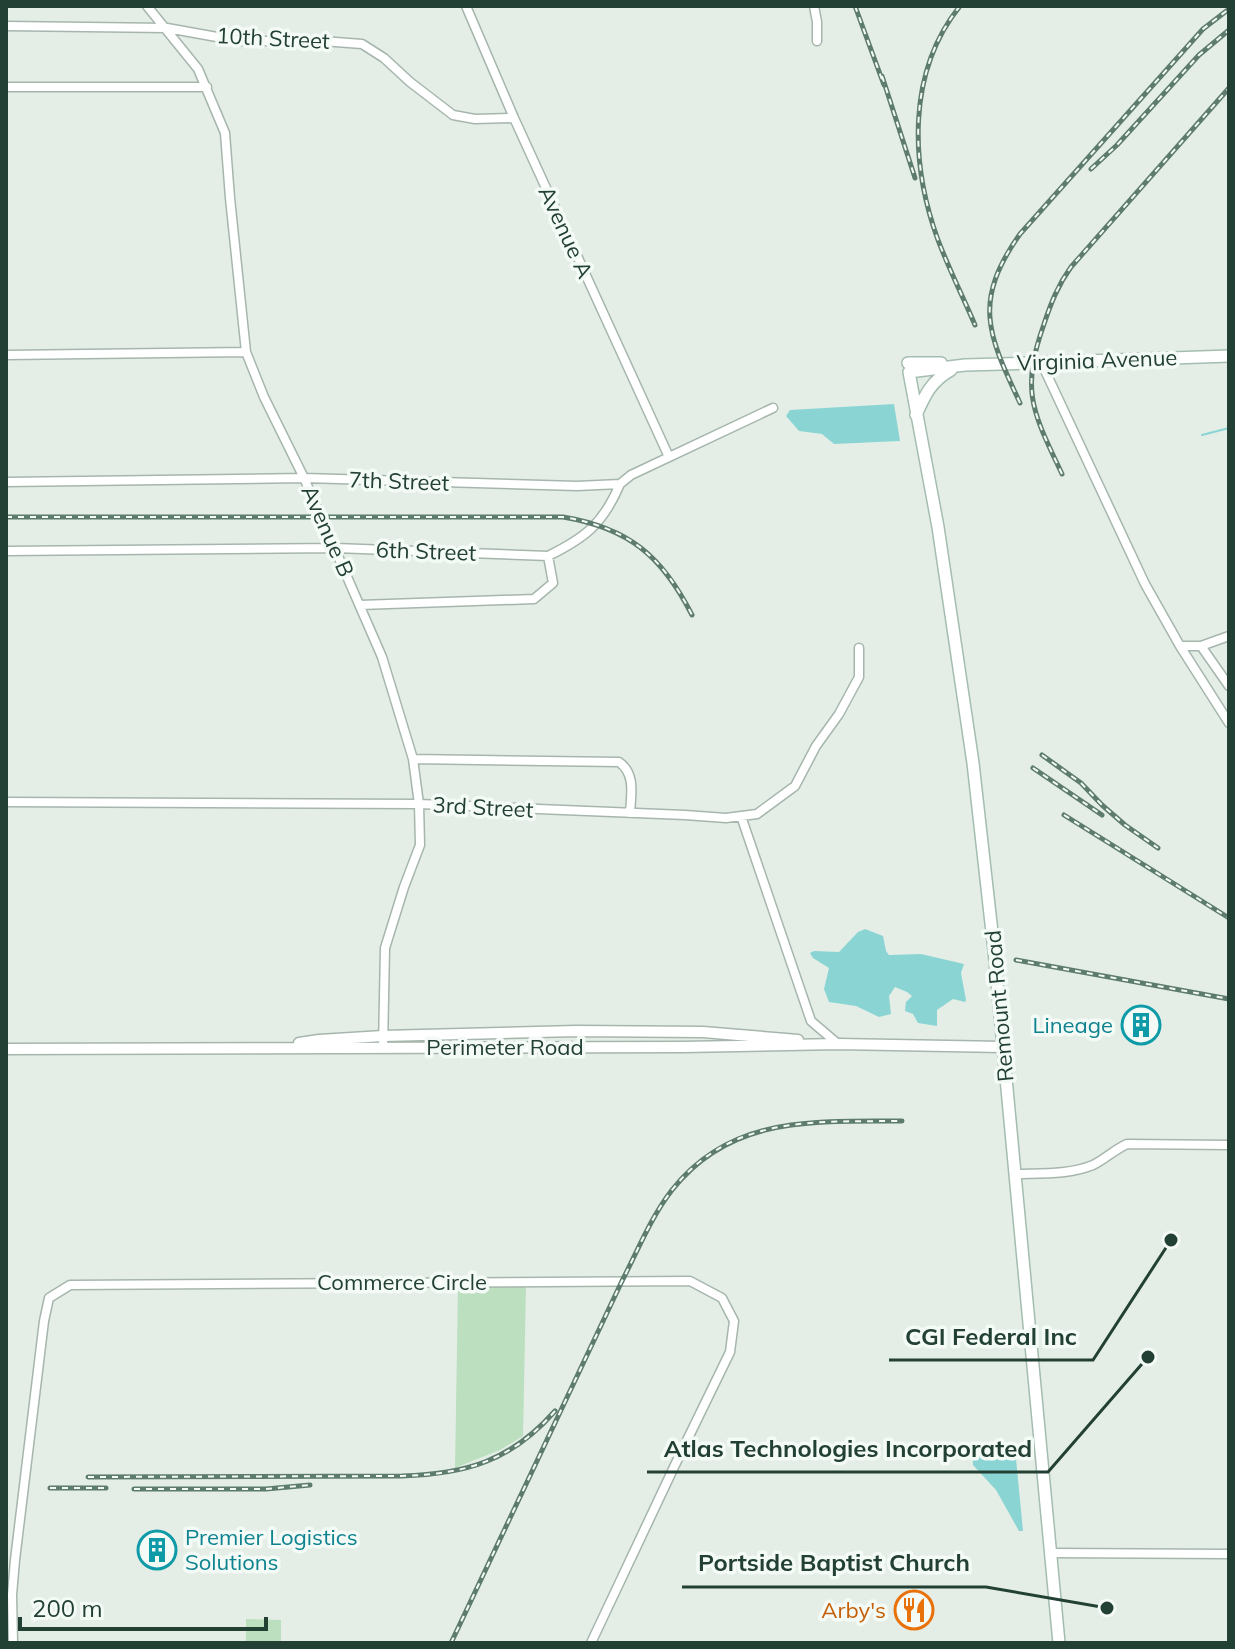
<svg xmlns="http://www.w3.org/2000/svg" width="1235" height="1649" viewBox="0 0 1235 1649" font-family="Mulish,sans-serif">
<style>
.green{fill:#bce0bf}
.water{fill:#8ad5d4}
.lines{fill:none;stroke-linecap:round;stroke-linejoin:round}
.stream{stroke:#8ad5d4;stroke-width:2}
.minor-casing{stroke:#a6b6ad;stroke-width:11}
.tertiary-casing{stroke:#a6b6ad;stroke-width:13}
.secondary-casing{stroke:#a4bdb0;stroke-width:14}
.minor{stroke:#fff;stroke-width:8}
.tertiary{stroke:#fff;stroke-width:10}
.secondary{stroke:#fff;stroke-width:11}
.rail-casing{stroke:#5d7c6e;stroke-width:5}
.rail{stroke:#f4faf6;stroke-width:2;stroke-dasharray:6;stroke-linecap:butt}
.labels{text-anchor:middle;dominant-baseline:central;stroke-width:7;stroke-linejoin:round;paint-order:stroke}
.street-label{font-size:22px;fill:#224033;stroke:#f4faf6}
.culture-label{font-size:22px;fill:#0d838f;stroke:#f4faf6;text-anchor:end}
.food-label{font-size:22px;fill:#c56008;stroke:#f4faf6;text-anchor:end}
.leader{fill:none;stroke:#224033;stroke-width:3}
.callout-dot{fill:#224033;stroke:#f4faf6;stroke-width:3}
.callout-label{font-size:24px;text-anchor:middle;font-weight:bold;fill:#224033;stroke:#f4faf6;stroke-width:7;stroke-linejoin:round;paint-order:stroke}
</style>
<rect width="100%" height="100%" fill="#e4eee7"/>
<path class="green" d="M458 1286H526L523 1436 500 1450 455 1468Z
M246 1619 281 1620V1643H246Z"/>
<path class="water" d="M894 404 900 441 834 444 822 434 799 431 786 416 790 410Z
M865 929 883 936 886 951 889 955 921 954 964 964 961 973 966 1000 965 1002 953 999 937 1010V1026L918 1023 913 1014 905 1011 906 1002 912 996 907 992 895 987 889 996 891 1014 879 1017 856 1006 829 1002 824 989 829 968 813 958 810 953 814 951 839 952 858 932Z
M1006 1444 1015 1448 1023 1531H1019L996 1490 973 1465 972 1446Z"/>
<g class="lines">
<path class="stream" d="M1202 435 1229 428"/>
<defs>
<path id="minor" d="M147 6 198 69 225 133 230 198 246 352 264 397 304 478 382 657 413 759 419 804 420 845 404 887 385 948 383 1048
M466 6 514 118 669 457
M814 6 817 22V41
M6 26 167 28 239 41H322L362 44 384 58 410 82 453 115 475 119 514 118
M6 87H207
M6 355 246 352
M1041 362 1145 584 1180 646H1201L1229 686
M6 482 304 478 577 486 620 484 631 475 773 408
M6 551 335 548 548 556C585 538 603 524 620 484
M360 605 534 599 553 583 548 556
M1180 646 1229 723
M1201 646 1229 636
M413 759 619 762C636 774 631 795 630 813
M6 802 419 804 685 815 726 818 757 814 795 786 816 746 839 714 859 677V648
M741 816 811 1021 838 1044
M1014 1174C1040 1173 1069 1175 1093 1165 1105 1159 1114 1150 1127 1144L1229 1145
M1051 1553 1229 1554
M13 1643 12 1595 15 1560 44 1321 49 1298 70 1285 690 1281 722 1298 734 1321 730 1352 674 1467 591 1643"/>
<path id="tertiary" d="M299 1043 319 1040 383 1036 576 1031 703 1032 798 1040
M6 1049 683 1047 838 1044 1003 1047"/>
<path id="secondary" d="M908 363H941
M916 415C925 395 931 381 951 370
M1059 1643 994 950 973 763 938 527 909 372 965 365 1002 364 1229 356"/>
</defs>
<use href="#minor" class="minor-casing"/>
<use href="#tertiary" class="tertiary-casing"/>
<use href="#secondary" class="secondary-casing"/>
<use href="#minor" class="minor"/>
<use href="#tertiary" class="tertiary"/>
<use href="#secondary" class="secondary"/>
<defs>
<path id="rail" d="M855 6 884 85
M960 6C907 72 910 163 938 240 949 269 963 297 975 325
M882 76 915 178
M1091 169 1117 145 1199 55 1229 30
M1020 403C988 334 972 302 1020 234L1203 29 1229 9
M1062 474C1033 412 1020 392 1044 324 1051 303 1058 285 1071 267L1229 88
M6 517H563C629 528 662 556 692 615
M1042 755 1081 783 1102 805 1125 825 1158 848
M1033 768 1102 815
M1064 815 1229 918
M1016 960 1229 999
M88 1477 402 1476C466 1474 511 1461 555 1411
M50 1488H106
M134 1489H266L310 1485
M451 1643 622 1281C638 1250 651 1217 672 1190 732 1114 816 1122 902 1121"/>
</defs>
<use href="#rail" class="rail-casing"/>
<use href="#rail" class="rail"/>
</g>
<defs>
<symbol id="building-ring" viewBox="-11 -11 22 22"><circle r="9.5" fill="#f4faf6" stroke="#0f9aa8" stroke-width="1.5"/><path d="M-4-6H4V6H1V3H-1V6H-4ZM-2.5-4.3h1.7v1.8h-1.7ZM.8-4.3h1.7v1.8H.8ZM-2.5-1h1.7V.8h-1.7ZM.8-1h1.7V.8H.8Z" fill="#0f9aa8"/></symbol>
<symbol id="restaurant-ring" viewBox="-11 -11 22 22"><circle r="9.5" fill="#f4faf6" stroke="#e8710a" stroke-width="1.5"/><path d="M-5-6h1v4h1v-4h1v4h1v-4h1v5L-1.5 .5V6h-2V.5L-5-1ZM5-6V6H3V1.5H1.5Q1.5-4 5-6Z" fill="#e8710a"/></symbol>
</defs>
<g fill-rule="evenodd">
<use href="#building-ring" x="1119" y="1003" width="44" height="44"/>
<use href="#building-ring" x="135" y="1528" width="44" height="44"/>
<use href="#restaurant-ring" x="892" y="1588" width="44" height="44"/>
</g>
<g class="labels">
<g class="street-label">
<text transform="translate(273 38) rotate(3)">10th Street</text>
<text transform="translate(566 232) rotate(65)">Avenue A</text>
<text transform="translate(1097 360) rotate(-2)">Virginia Avenue</text>
<text transform="translate(399 481) rotate(2)">7th Street</text>
<text transform="translate(328 531) rotate(66)">Avenue B</text>
<text transform="translate(426 551) rotate(2)">6th Street</text>
<text transform="translate(483 807) rotate(3)">3rd Street</text>
<text transform="translate(999 1006) rotate(-95)">Remount Road</text>
<text x="505" y="1047">Perimeter Road</text>
<text x="402" y="1282">Commerce Circle</text>
</g>
<g class="culture-label">
<text x="1113" y="1025">Lineage</text>
<text x="185" y="1537" text-anchor="start">Premier Logistics<tspan x="185" dy="25">Solutions</tspan></text>
</g>
<g class="food-label">
<text x="886" y="1610">Arby's</text>
</g>
</g>
<path class="leader" d="M1171 1240L1093 1360H889M1148 1357L1048 1472H647M1107 1608L986 1587H682"/>
<g class="callout-dot">
<circle cx="1171" cy="1240" r="8"/>
<circle cx="1148" cy="1357" r="8"/>
<circle cx="1107" cy="1608" r="8"/>
</g>
<g class="callout-label">
<text x="991" y="1345">CGI Federal Inc</text>
<text x="848" y="1457">Atlas Technologies Incorporated</text>
<text x="834" y="1571">Portside Baptist Church</text>
</g>
<rect width="1235" height="1649" fill="none" stroke="#224033" stroke-width="16"/>
<path d="M20 1617v12h246v-12" fill="none" stroke="#224033" stroke-width="4"/>
<text x="32" y="1617" font-size="24" fill="#224033" stroke="#f4faf6" stroke-width="6" paint-order="stroke">200 m</text>
</svg>
